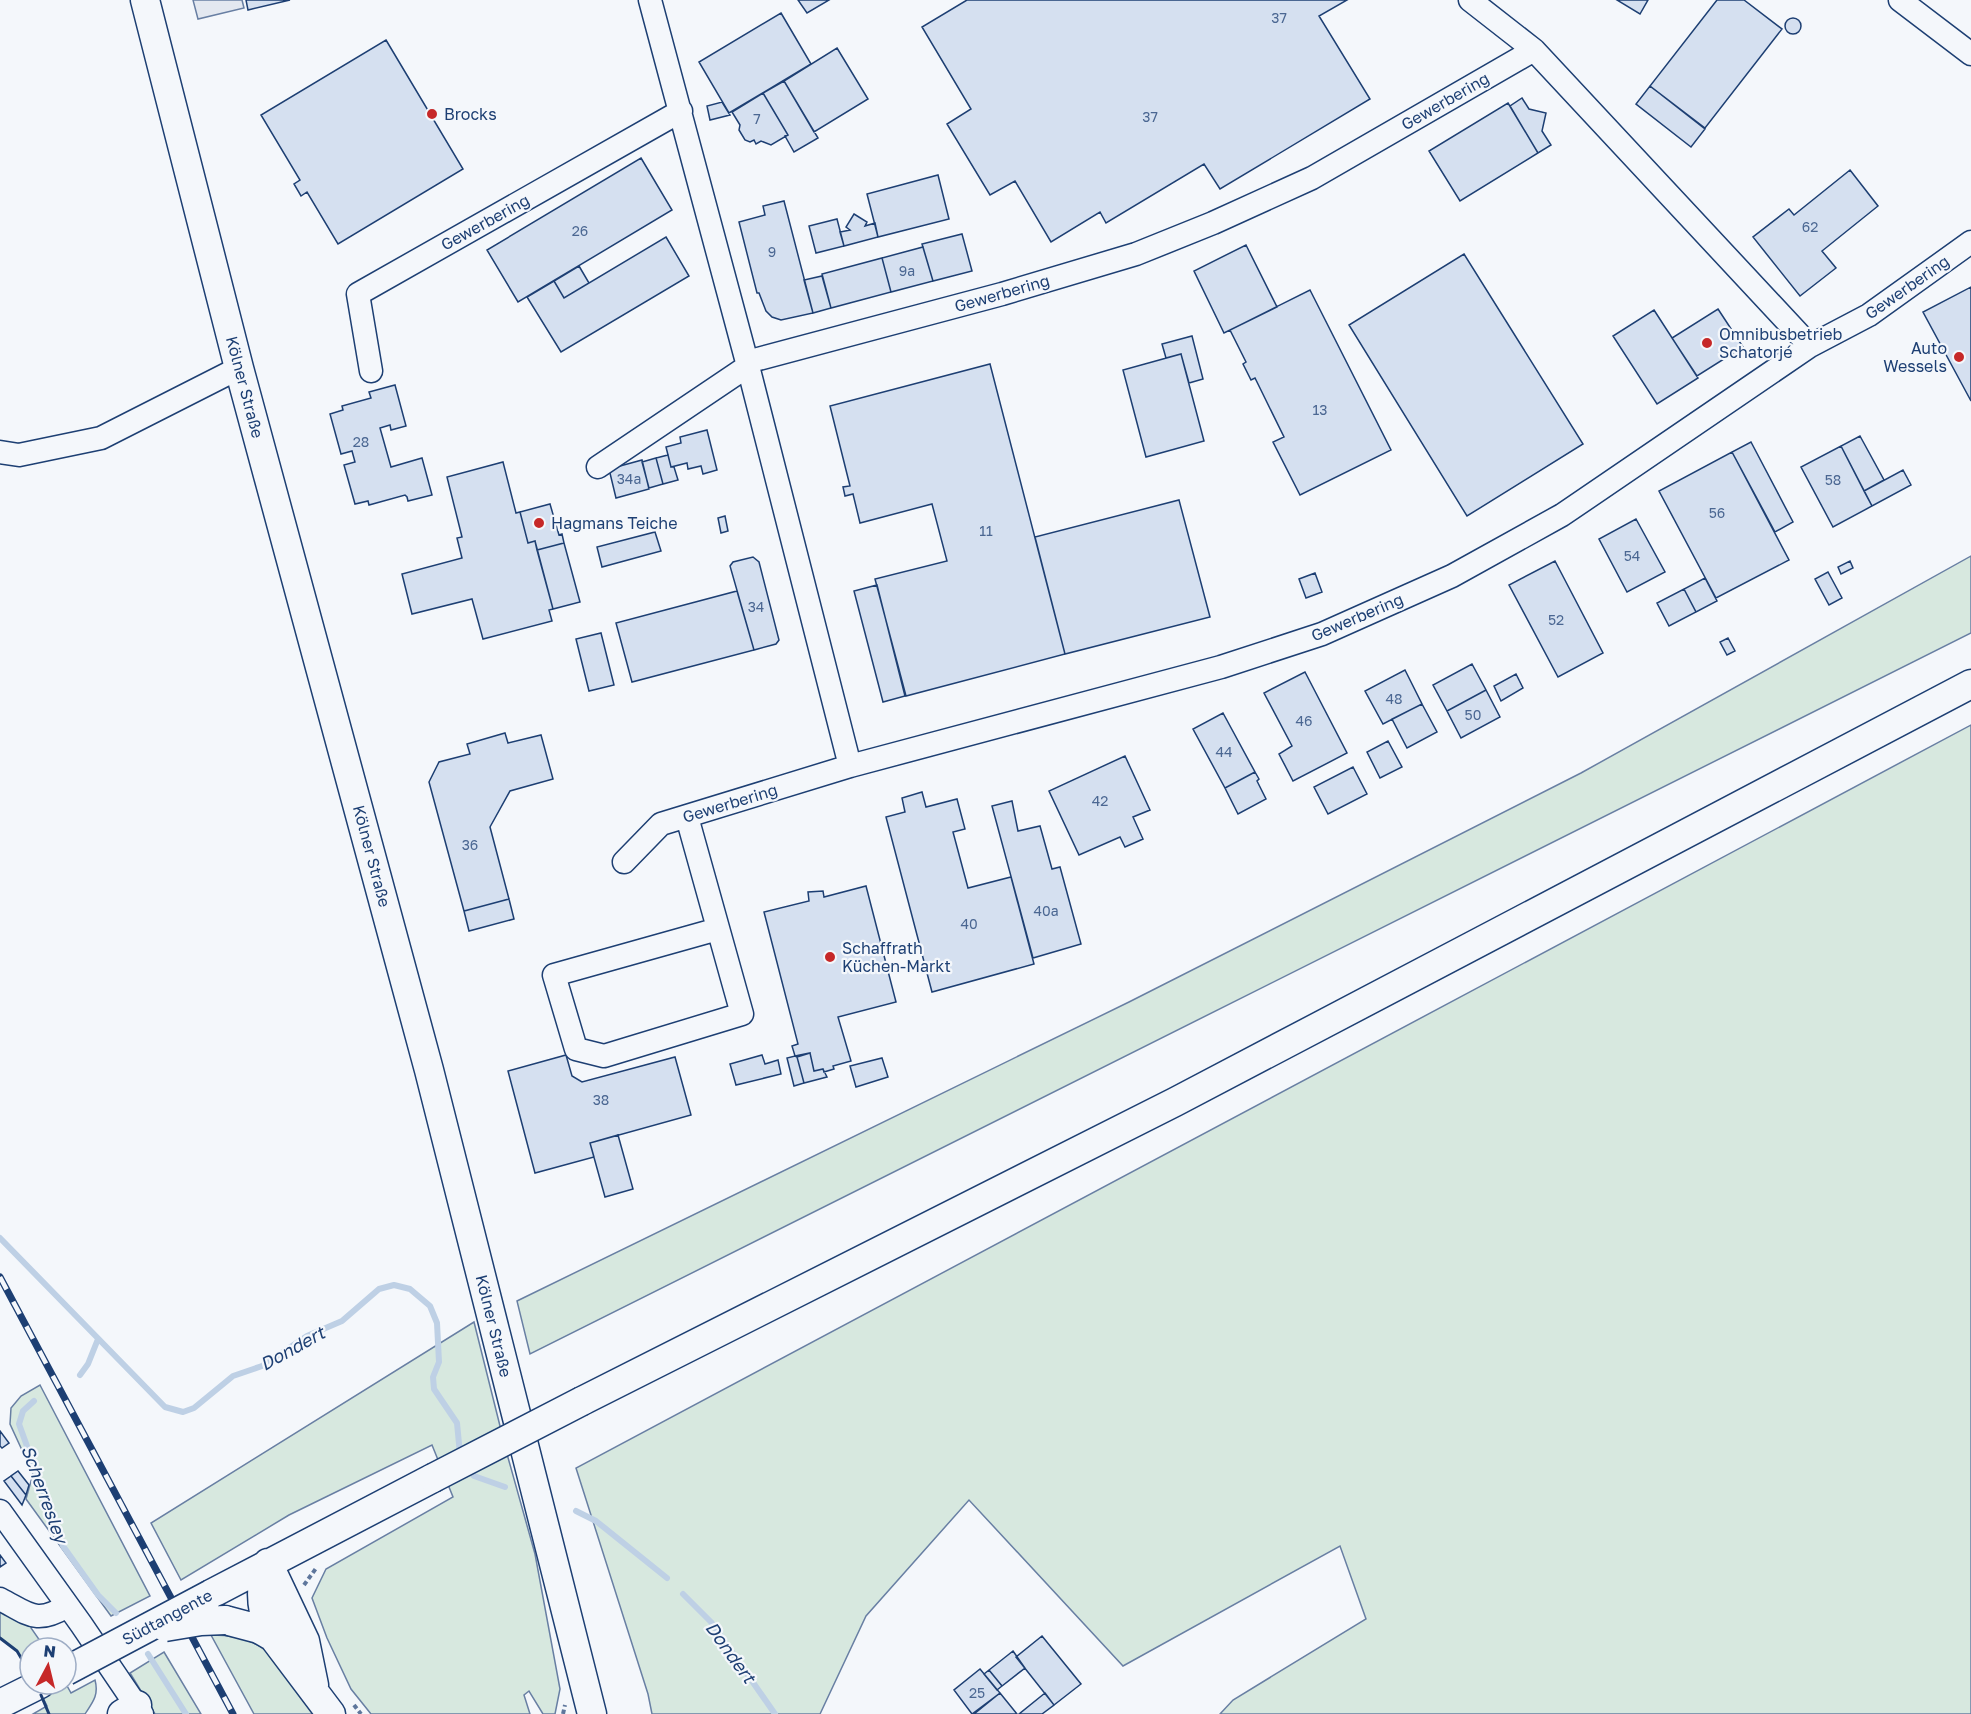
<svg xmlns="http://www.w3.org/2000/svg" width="1971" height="1714" viewBox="0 0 1971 1714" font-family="'Golos Text',sans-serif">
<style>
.green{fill:#d7e8df;stroke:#687fa3;stroke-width:1.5}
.parking{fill:#e3e8f0;stroke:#687fa3;stroke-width:1.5}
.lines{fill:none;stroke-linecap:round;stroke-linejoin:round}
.stream{stroke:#bed0e5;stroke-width:6}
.building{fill:#d5e0f0;stroke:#1d3f73;stroke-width:1.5}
.minor-casing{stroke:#1d3f73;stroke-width:25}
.major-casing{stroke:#1d3f73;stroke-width:31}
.path{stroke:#5e769c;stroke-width:4;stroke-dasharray:4.5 3;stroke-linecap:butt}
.minor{stroke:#f4f7fb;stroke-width:22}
.major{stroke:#f4f7fb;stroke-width:28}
.rail-casing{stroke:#1d3f73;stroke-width:7}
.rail{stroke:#f4f7fb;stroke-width:4.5;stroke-dasharray:14;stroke-linecap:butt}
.major-bridge-casing{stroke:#1d3f73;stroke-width:31;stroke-linecap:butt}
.major-bridge{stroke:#f4f7fb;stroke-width:28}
.wall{stroke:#1d3f73;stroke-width:3}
.poi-dot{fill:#c62828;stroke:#f4f7fb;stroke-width:2}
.labels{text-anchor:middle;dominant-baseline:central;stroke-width:4.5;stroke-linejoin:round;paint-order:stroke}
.number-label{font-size:14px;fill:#4b6792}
.street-label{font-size:16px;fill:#1d3f73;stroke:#f4f7fb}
.poi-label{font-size:16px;fill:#1d3f73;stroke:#f4f7fb;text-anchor:start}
.water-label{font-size:18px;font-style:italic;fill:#1d3f73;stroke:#f4f7fb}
</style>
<rect width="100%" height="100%" fill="#f4f7fb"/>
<path class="green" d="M1971 556V633L530 1354 517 1301 1129 1002 1581 773Z
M1971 725V1714H1220L1233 1700 1366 1619 1340 1546 1123 1666 969 1500 866 1616 820 1714H652L648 1694 576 1468Z
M474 1322 507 1454 535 1554 560 1689 555 1714H543L529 1691 524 1695 530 1714H371L351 1689 327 1638 312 1598 326 1569 453 1497 432 1445 289 1515 181 1580 151 1523Z
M40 1385 150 1596 111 1616 26 1499 33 1474 10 1424 11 1408 21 1396Z
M0 1604 38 1622 31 1628 45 1648H30V1673L17 1651 0 1638Z
M211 1635C227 1635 247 1638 261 1647 278 1657 302 1697 314 1714H254Z
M164 1652 201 1714H155L130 1673Z
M95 1680C99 1695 93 1702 85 1714H33L47 1706 36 1684H66L71 1693Z"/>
<path class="parking" d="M193 0H242L244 8 198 19Z"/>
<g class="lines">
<path class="stream" d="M0 1238 165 1407 183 1412 194 1408 233 1376 262 1366 307 1336 342 1321 379 1289 394 1285 410 1289 430 1306 437 1323 439 1362 433 1377 434 1389 457 1423 460 1454
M80 1375 88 1364 98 1339
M34 1401 23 1411 19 1424 63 1546 98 1595 116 1613
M467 1468 474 1476 505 1487
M576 1511 596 1521 667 1578
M683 1594 711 1622 775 1714
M148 1654 186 1714"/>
</g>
<path class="building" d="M246 0H290L248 10Z
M798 0H829L807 13Z
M967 0H1347L1319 16 1370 99 1220 189 1204 164 1106 223 1100 212 1051 242 1015 181 990 195 947 124 971 109 922 27Z
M1617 0H1648L1640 14Z
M1717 0H1744L1782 29 1705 128 1650 86Z
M781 13 811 64 729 113 699 62Z
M1785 26a8 8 0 1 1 16 0a8 8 0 1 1-16 0Z
M386 40 463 169 338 244 307 192 301 196 294 184 300 180 261 115Z
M837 48 868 99 814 132 784 81Z
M784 81 818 138 794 152 785 136 788 135 763 93Z
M1650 86 1705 129 1691 147 1636 104Z
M763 93 788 135 771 145 761 141 756 144 754 140 750 142 745 140 739 130 740 125 732 112Z
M1522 98 1529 109 1546 113 1542 131 1551 145 1538 153 1510 106Z
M722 102 730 115 710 120 707 106Z
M1508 103 1538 153 1460 201 1429 151Z
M641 158 672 210 518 302 487 250Z
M1850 170 1878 206 1822 251 1836 268 1800 296 1753 237 1789 209 1794 215Z
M938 175 949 219 878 237 867 194Z
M784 201 813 313 781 320 772 317 766 311 759 293H757L739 222 765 215 763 206Z
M854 214 867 222 865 226 875 223 878 237 844 246 840 232 850 230 846 227Z
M837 219 844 246 816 253 809 226Z
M962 234 972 271 933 281 922 244Z
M666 237 689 276 561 352 527 297 554 281 564 298Z
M1246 245 1277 307 1224 333 1194 271Z
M923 247 933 281 891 292 882 258Z
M1464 254 1583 444 1467 516 1349 325Z
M882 258 891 292 831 308 822 274Z
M579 266 589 283 564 298 554 281Z
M822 276 831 308 813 313 804 280Z
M1971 287V401L1923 312Z
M1310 290 1391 450 1300 495 1273 442 1284 437 1255 378 1251 380 1243 364 1246 362 1230 330Z
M1718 309 1743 347 1697 376 1672 338Z
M1654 310 1698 378 1657 404 1613 336Z
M1192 336 1203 379 1189 383 1181 354 1166 358 1162 344Z
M1181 354 1204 441 1146 457 1123 370Z
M990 364 1065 654 906 696 875 579 947 561 932 504 860 523 853 494 845 496 843 487 850 486 830 406Z
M395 385 406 426 391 430 390 425 380 428 391 467 422 458 432 495 408 501 407 497 405 495 369 505 368 501 355 504 344 465 355 462 352 451 341 454 330 414 343 410 342 406 371 398 369 392Z
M707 430 717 470 703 474 701 466 688 469 687 463 671 467 666 447 681 443 680 437Z
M1860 436 1884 480 1864 491 1841 446Z
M1751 442 1793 522 1775 532 1732 452Z
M1841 446 1872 506 1833 527 1801 467Z
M1732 452 1789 560 1716 598 1659 491Z
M668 455 671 467H674L678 480 663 484 656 458Z
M656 458 663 484 649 488 642 462Z
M642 460 649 489 616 498 609 469Z
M503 462 516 513 520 512 528 543 535 541 553 609 549 610 552 621 483 639 472 599 412 614 402 574 462 558 457 538 462 537 447 477Z
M1903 470 1911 485 1872 506 1864 491Z
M1179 500 1210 617 1065 654 1035 537Z
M550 504 559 535 562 534 564 543 537 550 535 541 528 543 520 512Z
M725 516 728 531 721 533 718 518Z
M1636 519 1665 572 1627 592 1599 539Z
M655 532 661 551 602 567 597 547Z
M564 543 580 602 553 609 537 550Z
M753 557 759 562 779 640 776 644 754 650 730 566 733 562Z
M1555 561 1603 653 1558 677 1509 585Z
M1850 561 1853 568 1841 574 1838 567Z
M1828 572 1842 598 1829 605 1815 579Z
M1315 573 1322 592 1306 598 1299 579Z
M1705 578 1717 601 1696 612 1684 589Z
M877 585 905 696 883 702 854 591Z
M1684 589 1696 612 1669 626 1657 603Z
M737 591 754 650 632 682 616 623Z
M601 633 614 685 589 691 576 639Z
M1728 638 1735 651 1727 655 1720 642Z
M1472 664 1486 690 1447 711 1433 685Z
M1405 670 1422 704 1383 724 1365 691Z
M1305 672 1347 753 1293 781 1279 754 1292 746 1264 693Z
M1516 674 1523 688 1501 701 1494 686Z
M1486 690 1500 717 1461 738 1447 711Z
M1422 704 1437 732 1407 748 1392 719Z
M1223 713 1255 772 1225 788 1193 729Z
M505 733 508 743 541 735 553 779 510 791 490 827 509 899 464 911 429 782 439 762 470 754 467 744Z
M1388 741 1402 767 1380 778 1367 752Z
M1125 756 1150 810 1133 817 1143 839 1125 847 1120 837 1079 855 1049 791Z
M1353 767 1367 794 1328 814 1314 787Z
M1255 772 1259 779 1257 781 1266 799 1238 814 1225 788Z
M922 792 926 807 957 799 965 829 953 832 968 888 1011 877 1034 964 932 992 886 817 905 812 902 798Z
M1012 801 1018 831 1040 826 1052 869 1060 867 1081 944 1033 958 992 806Z
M866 886 896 1002 838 1017 851 1061 833 1066 834 1069 824 1072 823 1069 814 1071 810 1053 795 1056 792 1046 798 1044 764 912 809 901 808 892 823 891 824 897Z
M509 899 514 919 469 931 464 911Z
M810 1053 814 1071 823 1069 827 1077 804 1083 797 1057Z
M566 1055 572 1076 582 1082 675 1057 691 1115 590 1143 594 1157 535 1173 508 1071Z
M762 1055 765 1064 778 1060 781 1074 736 1085 730 1064Z
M795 1056 797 1057 804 1083 794 1086 787 1058Z
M882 1058 888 1077 856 1087 850 1066Z
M618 1135 633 1189 605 1197 590 1143Z
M0 1431 9 1443 2 1448 0 1446Z
M18 1471 29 1485 26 1495 11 1476Z
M11 1476 26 1495 22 1505 4 1481Z
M0 1555 6 1563 0 1567Z
M1042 1636 1081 1684 1054 1705 1016 1657Z
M1013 1651 1025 1668 1002 1686 989 1670Z
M980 1669 1000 1693 972 1714 954 1690Z
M989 1670 1002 1686 997 1690 984 1674Z
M1000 1693 1017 1714H974Z
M1045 1693 1054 1705 1042 1714H1019Z"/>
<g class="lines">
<defs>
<path id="minor" d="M650 0 748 366 850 766 1221 667 1322 634 1452 576 1562 515 1810 346 1534 50 1470 0
M1900 0 1971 54
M1810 346 1869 315 1971 242
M747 362 1002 294 1136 254 1213 223 1312 178 1534 50
M371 371 358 294 681 111
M0 452 19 455 101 438 239 368
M598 467 748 366
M687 817 742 1014 604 1056 576 1049 554 975 718 929
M624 862 661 824 850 766
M0 1511 81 1624 142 1714
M0 1599C29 1614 36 1625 67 1606"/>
<path id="major" d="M145 0 239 368 429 1070 592 1714
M582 1401 1175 1102 1971 684
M268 1563C258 1589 261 1613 273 1637L331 1714
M268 1563 305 1641 314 1685
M211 1594 433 1478
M225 1620 259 1629 273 1637
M0 1704 40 1684
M122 1714 137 1705"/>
</defs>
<use href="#minor" class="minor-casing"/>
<use href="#major" class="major-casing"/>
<path class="path" d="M304 1585 317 1567
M354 1705 361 1714
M563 1714 565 1705"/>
<use href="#minor" class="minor"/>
<use href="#major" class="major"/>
<defs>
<path id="rail" d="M0 1277 233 1714"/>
</defs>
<use href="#rail" class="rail-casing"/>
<use href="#rail" class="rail"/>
<defs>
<path id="major-bridge" d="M433 1478 582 1401
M165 1627 201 1621 225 1620
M66 1671 211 1594"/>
</defs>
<use href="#major-bridge" class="major-bridge-casing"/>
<use href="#major-bridge" class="major-bridge"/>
<path class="wall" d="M0 1638 17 1651 30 1673
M41 1695 49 1714"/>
</g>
<g class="poi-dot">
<circle cx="432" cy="114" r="6"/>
<circle cx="1707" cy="343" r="6"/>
<circle cx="1959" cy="357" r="6"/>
<circle cx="539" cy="523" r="6"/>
<circle cx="830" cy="957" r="6"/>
</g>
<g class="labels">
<g class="number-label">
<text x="1279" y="17">37</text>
<text x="1150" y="116">37</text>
<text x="757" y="118">7</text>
<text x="1810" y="226">62</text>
<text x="580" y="230">26</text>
<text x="772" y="251">9</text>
<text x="907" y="270">9a</text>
<text x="1320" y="409">13</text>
<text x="361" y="441">28</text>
<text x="629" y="478">34a</text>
<text x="1833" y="479">58</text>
<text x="1717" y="512">56</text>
<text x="986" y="530">11</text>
<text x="1632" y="555">54</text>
<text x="756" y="606">34</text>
<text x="1556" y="619">52</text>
<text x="1394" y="698">48</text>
<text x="1473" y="714">50</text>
<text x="1304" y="720">46</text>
<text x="1224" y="751">44</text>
<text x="1100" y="800">42</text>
<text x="470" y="844">36</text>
<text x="1046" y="910">40a</text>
<text x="969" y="923">40</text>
<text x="601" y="1099">38</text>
<text x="977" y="1692">25</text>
</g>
<g class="street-label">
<text transform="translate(1445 101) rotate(-30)">Gewerbering</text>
<text transform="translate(485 222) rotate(-29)">Gewerbering</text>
<text transform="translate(1907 287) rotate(-35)">Gewerbering</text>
<text transform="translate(1002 293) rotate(-16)">Gewerbering</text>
<text transform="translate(245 387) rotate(75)">Kölner Straße</text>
<text transform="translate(1357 617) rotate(-23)">Gewerbering</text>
<text transform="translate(730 803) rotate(-17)">Gewerbering</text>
<text transform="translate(372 856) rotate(75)">Kölner Straße</text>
<text transform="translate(494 1326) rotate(76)">Kölner Straße</text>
<text transform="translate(167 1617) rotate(-28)">Südtangente</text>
</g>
<g class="poi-label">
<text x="444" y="114">Brocks</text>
<text x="1719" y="334">Omnibusbetrieb<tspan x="1719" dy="18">Schatorjé</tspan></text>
<text x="1947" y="348" text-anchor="end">Auto<tspan x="1947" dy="18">Wessels</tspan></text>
<text x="551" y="523">Hagmans Teiche</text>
<text x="842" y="948">Schaffrath<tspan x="842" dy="18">Küchen-Markt</tspan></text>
</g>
<g class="water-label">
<text transform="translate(292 1348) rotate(-29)">Dondert</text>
<text transform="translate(45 1494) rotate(70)">Scherresley</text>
<text transform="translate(731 1652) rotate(54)">Dondert</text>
</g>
</g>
<g transform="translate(48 1666) rotate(7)"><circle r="28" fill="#f4f7fb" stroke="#9eadc5" stroke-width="1.5"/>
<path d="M0-4.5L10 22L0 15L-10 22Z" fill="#c62828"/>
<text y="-9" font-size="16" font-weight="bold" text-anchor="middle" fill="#1d3f73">N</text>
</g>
</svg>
